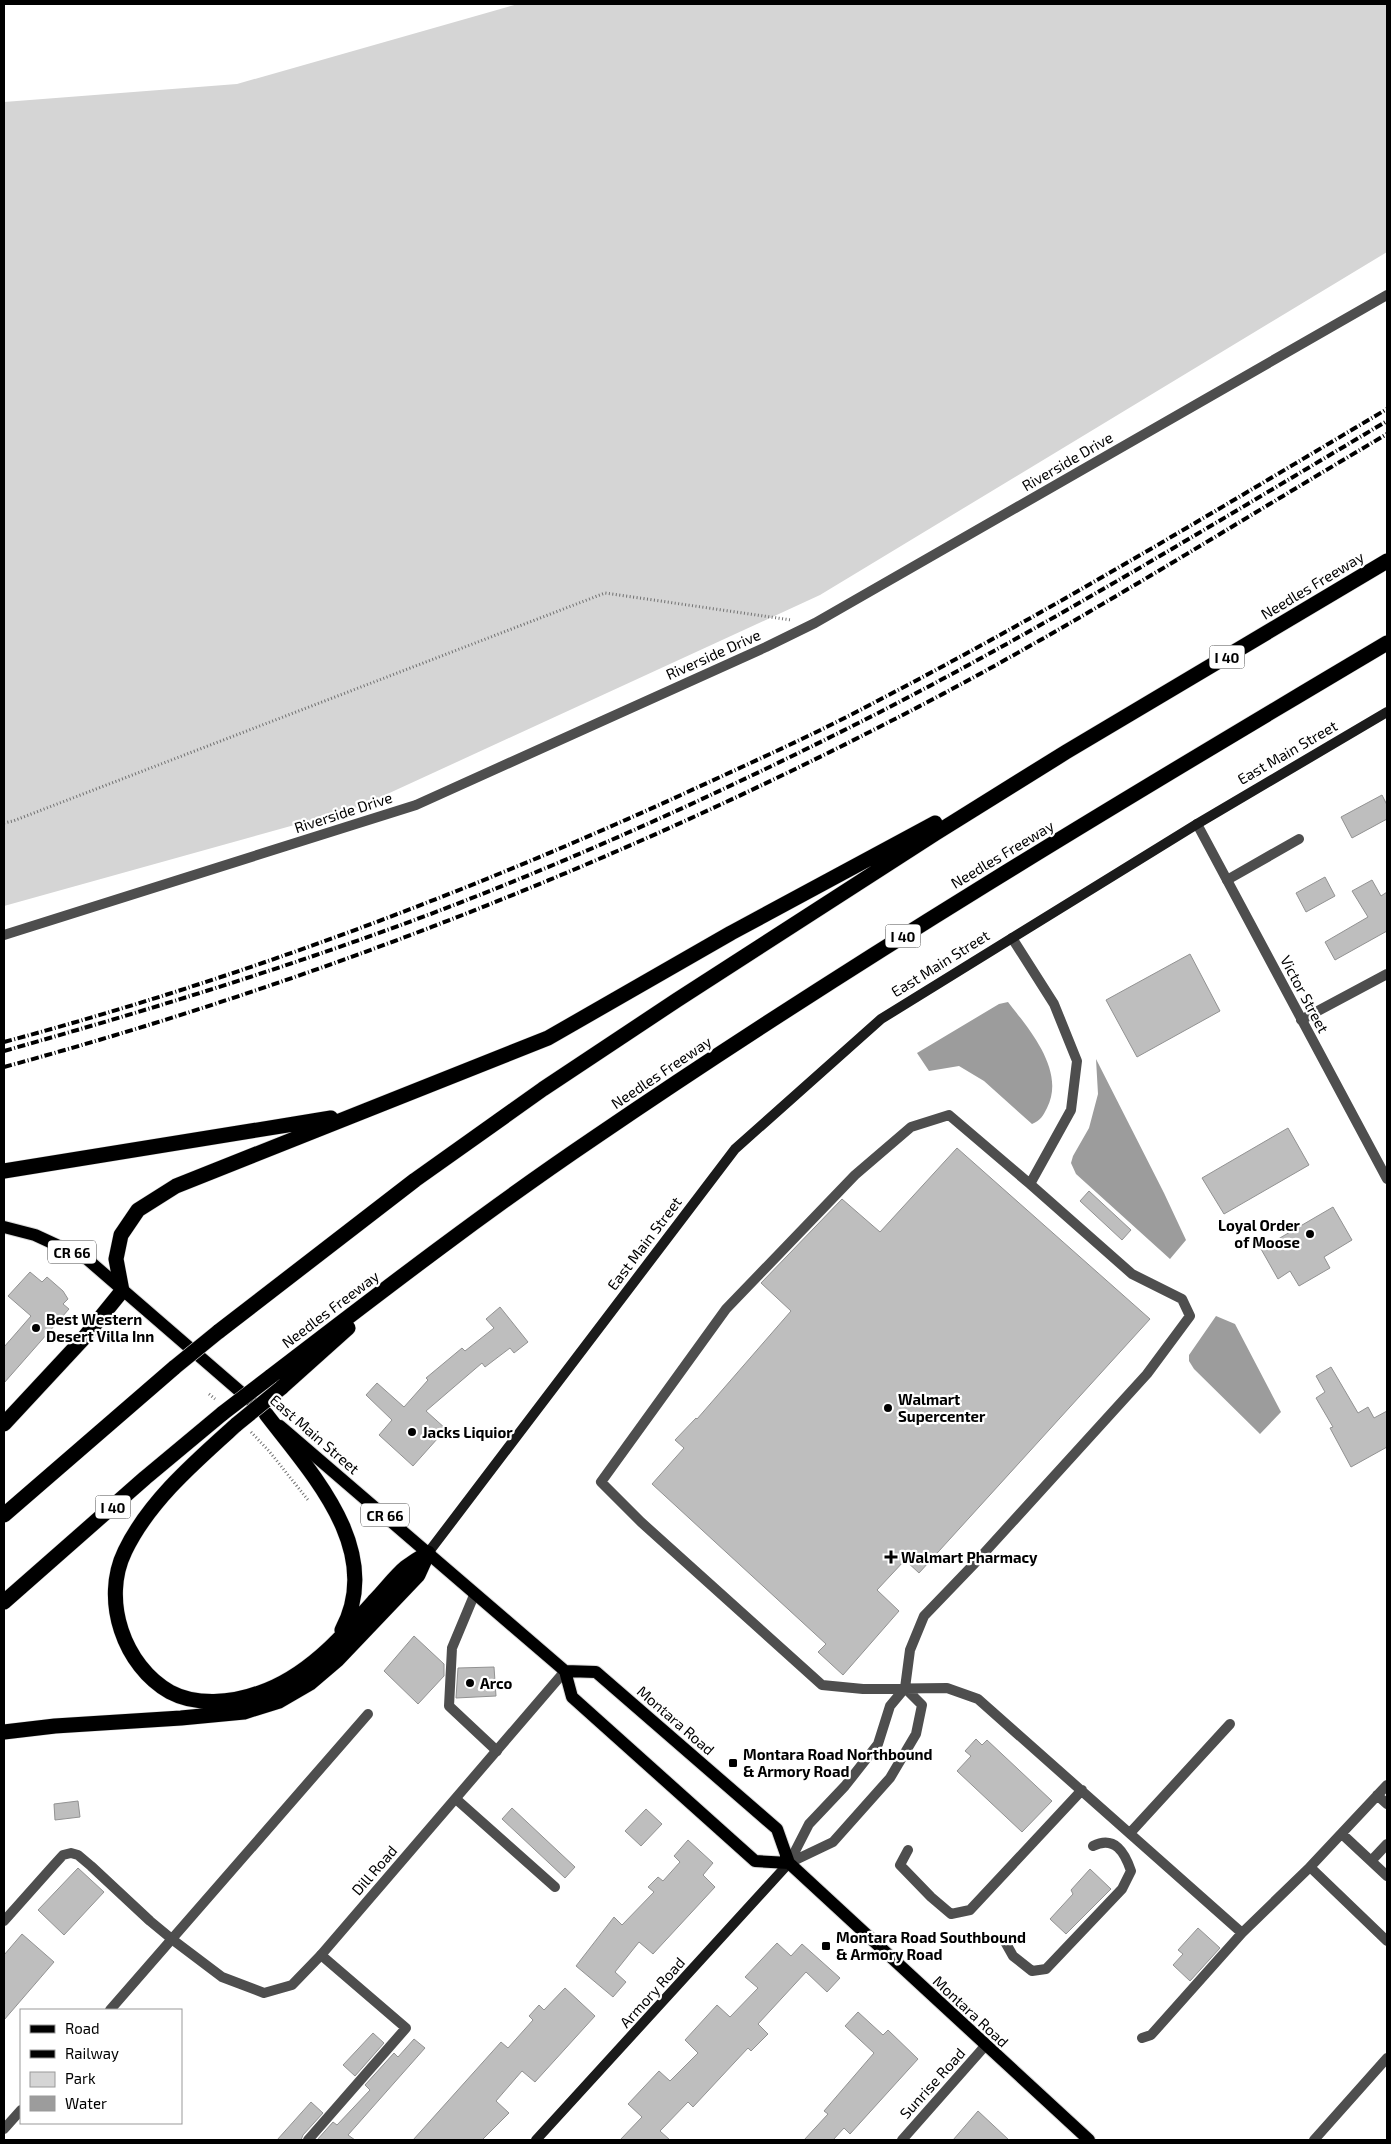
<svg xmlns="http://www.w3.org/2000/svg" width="1391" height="2144" viewBox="0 0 1391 2144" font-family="'Exo 2',sans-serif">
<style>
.green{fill:#d5d5d5}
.water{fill:#9c9c9c}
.building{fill:#bebebe;stroke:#929292}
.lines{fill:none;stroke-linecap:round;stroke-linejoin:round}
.primary-casing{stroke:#dbdbdb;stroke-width:14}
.highway-casing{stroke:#dbdbdb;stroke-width:16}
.path{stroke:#707070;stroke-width:3;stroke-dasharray:1 2.5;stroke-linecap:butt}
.lane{stroke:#4e4e4e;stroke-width:10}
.street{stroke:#4e4e4e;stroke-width:10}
.secondary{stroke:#1b1b1b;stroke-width:10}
.primary{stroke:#000;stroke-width:12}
.highway{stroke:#000;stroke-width:15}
.rail{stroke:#000;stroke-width:4;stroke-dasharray:8 2.5 1 2.5;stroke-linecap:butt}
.highway-bridge-casing{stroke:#dbdbdb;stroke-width:16;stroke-linecap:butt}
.highway-bridge{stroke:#000;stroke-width:15}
.poi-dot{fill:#000;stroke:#fff;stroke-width:2}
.labels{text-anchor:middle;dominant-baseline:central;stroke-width:4.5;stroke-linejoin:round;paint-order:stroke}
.shield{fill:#fff;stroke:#4c4c4c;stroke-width:1}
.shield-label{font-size:14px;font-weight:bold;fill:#000}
.street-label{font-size:15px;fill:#000;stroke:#fff}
.poi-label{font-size:15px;font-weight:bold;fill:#000;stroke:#fff;text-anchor:start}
</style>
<rect width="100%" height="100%" fill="#fff"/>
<path class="green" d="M518 4H1387V252L820 595 359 807 4 906V102L237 84Z"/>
<path class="water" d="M1008 1002C1029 1029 1066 1071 1047 1108 1043 1116 1041 1120 1032 1124L984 1081 959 1066 929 1071 917 1053 999 1004Z
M1096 1059 1164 1193 1186 1240 1170 1259 1076 1174 1071 1163 1073 1156 1089 1128 1098 1094Z
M1216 1316 1235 1324 1281 1412 1260 1434 1194 1369 1189 1361V1355Z"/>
<path class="building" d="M1382 795 1387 805V819L1352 838 1341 817Z
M1325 877 1335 896 1306 912 1296 893Z
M1372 880 1381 896 1387 892V931L1335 960 1325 942 1368 917 1352 891Z
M1190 954 1220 1011 1137 1057 1106 1000Z
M1288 1128 1309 1165 1224 1214 1202 1178Z
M957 1148 1150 1319 919 1573 905 1560 877 1590 899 1611 843 1675 818 1652 826 1644 652 1484 684 1448 675 1440 696 1418 697 1419 791 1311 761 1283 842 1199 880 1232Z
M1089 1191 1131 1230 1122 1240 1080 1201Z
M1333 1207 1352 1240 1324 1257 1330 1268 1299 1286 1290 1271 1278 1279 1261 1249Z
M30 1272 42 1282 47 1277 63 1291 68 1299 63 1304 69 1309 4 1383V1347L31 1316 8 1296Z
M500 1307 528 1342 514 1353 510 1348 485 1367 482 1363 426 1411 446 1429 413 1466 379 1435 392 1420 366 1395 377 1383 404 1407 428 1380 426 1378 462 1348 465 1351 494 1328 486 1319Z
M1331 1367 1358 1413 1368 1407 1374 1418 1387 1411V1447L1351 1467 1330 1428 1333 1427 1316 1398 1325 1392 1316 1376Z
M414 1636 444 1664V1676L418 1704 384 1671Z
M494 1667 496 1696 456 1698 458 1668Z
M976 1739 982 1745 987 1740 1052 1801 1022 1832 957 1771 971 1756 965 1751Z
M78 1801 80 1817 55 1820 54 1804Z
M512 1808 575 1867 565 1878 502 1819Z
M646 1809 662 1824 641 1846 625 1831Z
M688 1840 713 1863 703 1875 715 1887 653 1954 639 1942 615 1972 626 1982 613 1997 576 1966 614 1917 622 1925 654 1892 648 1887 658 1877 663 1881 680 1862 674 1856Z
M78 1868 104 1892 64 1935 38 1910Z
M1090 1869 1111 1889 1066 1934 1050 1919 1073 1894 1071 1890Z
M1198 1928 1220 1948 1190 1981 1173 1965 1183 1954 1178 1950Z
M22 1934 54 1962 4 2020V1955Z
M777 1943 791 1956 802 1944 840 1978 827 1992 806 1972 758 2024 768 2034 751 2051 748 2048 693 2107 688 2102 660 2131 670 2140H620L642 2117 628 2104 659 2071 670 2081 698 2053 685 2040 717 2005 730 2017 758 1988 745 1977Z
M565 1988 595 2016 535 2082 522 2071 496 2101 509 2113 482 2140H413L501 2042 508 2048 533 2020 529 2016 539 2005 544 2010Z
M858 2012 883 2035 888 2030 918 2059 850 2134 844 2128 833 2140H804L828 2114 824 2111 874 2053 845 2026Z
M373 2033 384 2043 355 2076 343 2065Z
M414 2039 425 2048 348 2135 355 2140H317L333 2122 337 2125 370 2090 365 2085 394 2053 398 2057Z
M311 2102 323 2113 303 2135 301 2140H277Z
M978 2111 1009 2140H953Z"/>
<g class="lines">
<defs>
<path id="primary" d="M4 1227 35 1235 87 1259 265 1413
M280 1426 565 1671 572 1697 755 1861 789 1863
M565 1671 596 1672 777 1829 789 1863 1089 2140"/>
<path id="highway" d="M4 1171 331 1118
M218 1332 415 1180 543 1089 677 1000 936 833 1066 752 1387 561
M270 1377C377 1295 483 1213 594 1138 852 962 1119 802 1387 643
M281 1388 348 1328
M266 1414C311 1473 385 1550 342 1630
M4 1424 83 1339 122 1291 116 1259 121 1235 138 1210 176 1186 548 1038 731 933 935 823
M237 1424C196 1461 149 1501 125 1551 101 1600 124 1666 170 1692 196 1706 232 1703 259 1693 307 1677 342 1637 375 1600 385 1590 395 1576 406 1567 413 1562 421 1557 428 1553
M4 1515 175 1367
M4 1602 145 1478 223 1413
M4 1732 55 1726 181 1718 244 1712 279 1701 310 1683 337 1660 418 1575 428 1553"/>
</defs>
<use href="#primary" class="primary-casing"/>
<use href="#highway" class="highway-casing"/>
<path class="path" d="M4 823 13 821 605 593 791 620
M209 1394 215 1399
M251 1432 269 1451 308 1500"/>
<path class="lane" d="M1227 880 1299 839
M1301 1020 1387 974
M1030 1184 949 1115 911 1127 855 1175 726 1309 601 1482 641 1522 822 1685 863 1689 947 1688 978 1699 1242 1933 1310 1867
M475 1593 452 1648 449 1706 497 1751
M1387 1785 1310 1867 1387 1941
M1377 1795 1387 1804
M456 1799 555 1887
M1130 1833 1230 1724
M1342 1834 1387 1876
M908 1850 900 1865 931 1897 951 1914 970 1910 1082 1790
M1371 1861 1387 1844
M789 1863 809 1824 845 1786 878 1744 890 1706 905 1688 910 1650 924 1616 975 1563 1147 1374 1190 1316 1182 1299 1132 1274 1030 1184 1071 1110 1077 1061 1054 1004 1012 938
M789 1863 833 1842 890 1778 916 1734 922 1705 905 1688
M4 1921 53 1866 63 1855 71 1853 78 1855 91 1866 150 1921 173 1940
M1004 1940 1013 1956 1032 1971 1046 1969 1122 1889 1131 1871C1125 1853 1115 1835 1093 1846
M110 2010 368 1714
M1142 2038 1151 2035 1242 1933
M4 2129 21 2110
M308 2140 406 2028 321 1955
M1314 2140 1387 2058"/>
<path class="street" d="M1197 824 1387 1179
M4 935 416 805 766 647 815 623 1387 295
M173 1940 222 1977 264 1993 292 1985 321 1955 565 1671
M902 2140 985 2046"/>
<path class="secondary" d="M428 1553 735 1149 881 1019 1197 824 1387 712
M536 2140 789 1863"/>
<use href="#primary" class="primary"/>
<use href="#highway" class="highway"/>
<path class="rail" d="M4 1042C236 980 462 895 681 795 748 764 816 734 881 699 1054 609 1220 508 1387 409
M4 1051C124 1017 244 981 362 939 538 877 716 796 882 711 1054 622 1220 520 1387 421
M4 1067C309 984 608 867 889 722 1060 635 1222 531 1387 434"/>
<defs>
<path id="highway-bridge" d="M175 1367 218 1332
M223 1413 270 1377
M237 1424 281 1388"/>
</defs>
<use href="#highway-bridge" class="highway-bridge-casing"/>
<use href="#highway-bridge" class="highway-bridge"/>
</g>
<g class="poi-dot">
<circle cx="1310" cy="1234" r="5"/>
<circle cx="36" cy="1328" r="5"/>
<circle cx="888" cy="1408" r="5"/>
<circle cx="412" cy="1432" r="5"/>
<path d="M888.5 1549.5h5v5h5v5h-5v5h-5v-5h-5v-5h5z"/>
<circle cx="470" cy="1683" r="5"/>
<rect x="728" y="1758" width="10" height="10" rx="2.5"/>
<rect x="821" y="1941" width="10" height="10" rx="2.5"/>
</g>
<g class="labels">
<g class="shield">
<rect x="1209.5" y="645.5" width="35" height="23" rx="4"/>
<rect x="885.5" y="924.5" width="35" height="23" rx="4"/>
<rect x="48" y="1240.5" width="48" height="23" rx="4"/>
<rect x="95.5" y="1495.5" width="35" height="23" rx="4"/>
<rect x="361" y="1503.5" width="48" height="23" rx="4"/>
</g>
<g class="shield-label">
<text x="1227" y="657">I 40</text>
<text x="903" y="936">I 40</text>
<text x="72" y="1252">CR 66</text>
<text x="113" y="1507">I 40</text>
<text x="385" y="1515">CR 66</text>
</g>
<g class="street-label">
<text transform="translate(1067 461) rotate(-30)">Riverside Drive</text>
<text transform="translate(1312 585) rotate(-31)">Needles Freeway</text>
<text transform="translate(713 654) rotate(-24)">Riverside Drive</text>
<text transform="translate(1287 752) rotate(-30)">East Main Street</text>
<text transform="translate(343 812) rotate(-18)">Riverside Drive</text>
<text transform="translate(1002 854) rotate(-31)">Needles Freeway</text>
<text transform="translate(940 963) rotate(-32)">East Main Street</text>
<text transform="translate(1305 994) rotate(62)">Victor Street</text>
<text transform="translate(661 1072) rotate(-34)">Needles Freeway</text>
<text transform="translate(644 1243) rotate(-53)">East Main Street</text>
<text transform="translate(330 1309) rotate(-37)">Needles Freeway</text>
<text transform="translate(315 1434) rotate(41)">East Main Street</text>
<text transform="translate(676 1720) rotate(41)">Montara Road</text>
<text transform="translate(374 1870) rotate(-49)">Dill Road</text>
<text transform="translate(652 1992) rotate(-48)">Armory Road</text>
<text transform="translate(971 2011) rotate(43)">Montara Road</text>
<text transform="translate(932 2083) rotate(-48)">Sunrise Road</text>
</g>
<g class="poi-label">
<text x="1300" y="1225" text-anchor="end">Loyal Order<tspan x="1300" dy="17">of Moose</tspan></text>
<text x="46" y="1319">Best Western<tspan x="46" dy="17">Desert Villa Inn</tspan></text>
<text x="898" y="1399">Walmart<tspan x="898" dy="17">Supercenter</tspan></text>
<text x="422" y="1432">Jacks Liquior</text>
<text x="901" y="1557">Walmart Pharmacy</text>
<text x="480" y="1683">Arco</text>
<text x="743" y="1754">Montara Road Northbound<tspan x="743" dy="17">&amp; Armory Road</tspan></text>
<text x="836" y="1937">Montara Road Southbound<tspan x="836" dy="17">&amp; Armory Road</tspan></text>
</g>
</g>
<rect width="1391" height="2144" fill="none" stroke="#000000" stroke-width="10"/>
<rect x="20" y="2009" width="162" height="115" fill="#ffffff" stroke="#999999"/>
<rect x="30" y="2025" width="25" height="8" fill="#000000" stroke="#999999"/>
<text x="65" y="2034" font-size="15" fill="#000000">Road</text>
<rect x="30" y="2050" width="25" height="8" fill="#000000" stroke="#999999"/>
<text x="65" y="2059" font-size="15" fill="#000000">Railway</text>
<rect x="30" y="2072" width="25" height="15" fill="#d5d5d5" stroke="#999999"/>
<text x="65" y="2084" font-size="15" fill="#000000">Park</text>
<rect x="30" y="2096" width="25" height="15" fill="#9c9c9c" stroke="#999999"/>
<text x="65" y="2109" font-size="15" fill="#000000">Water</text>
</svg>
